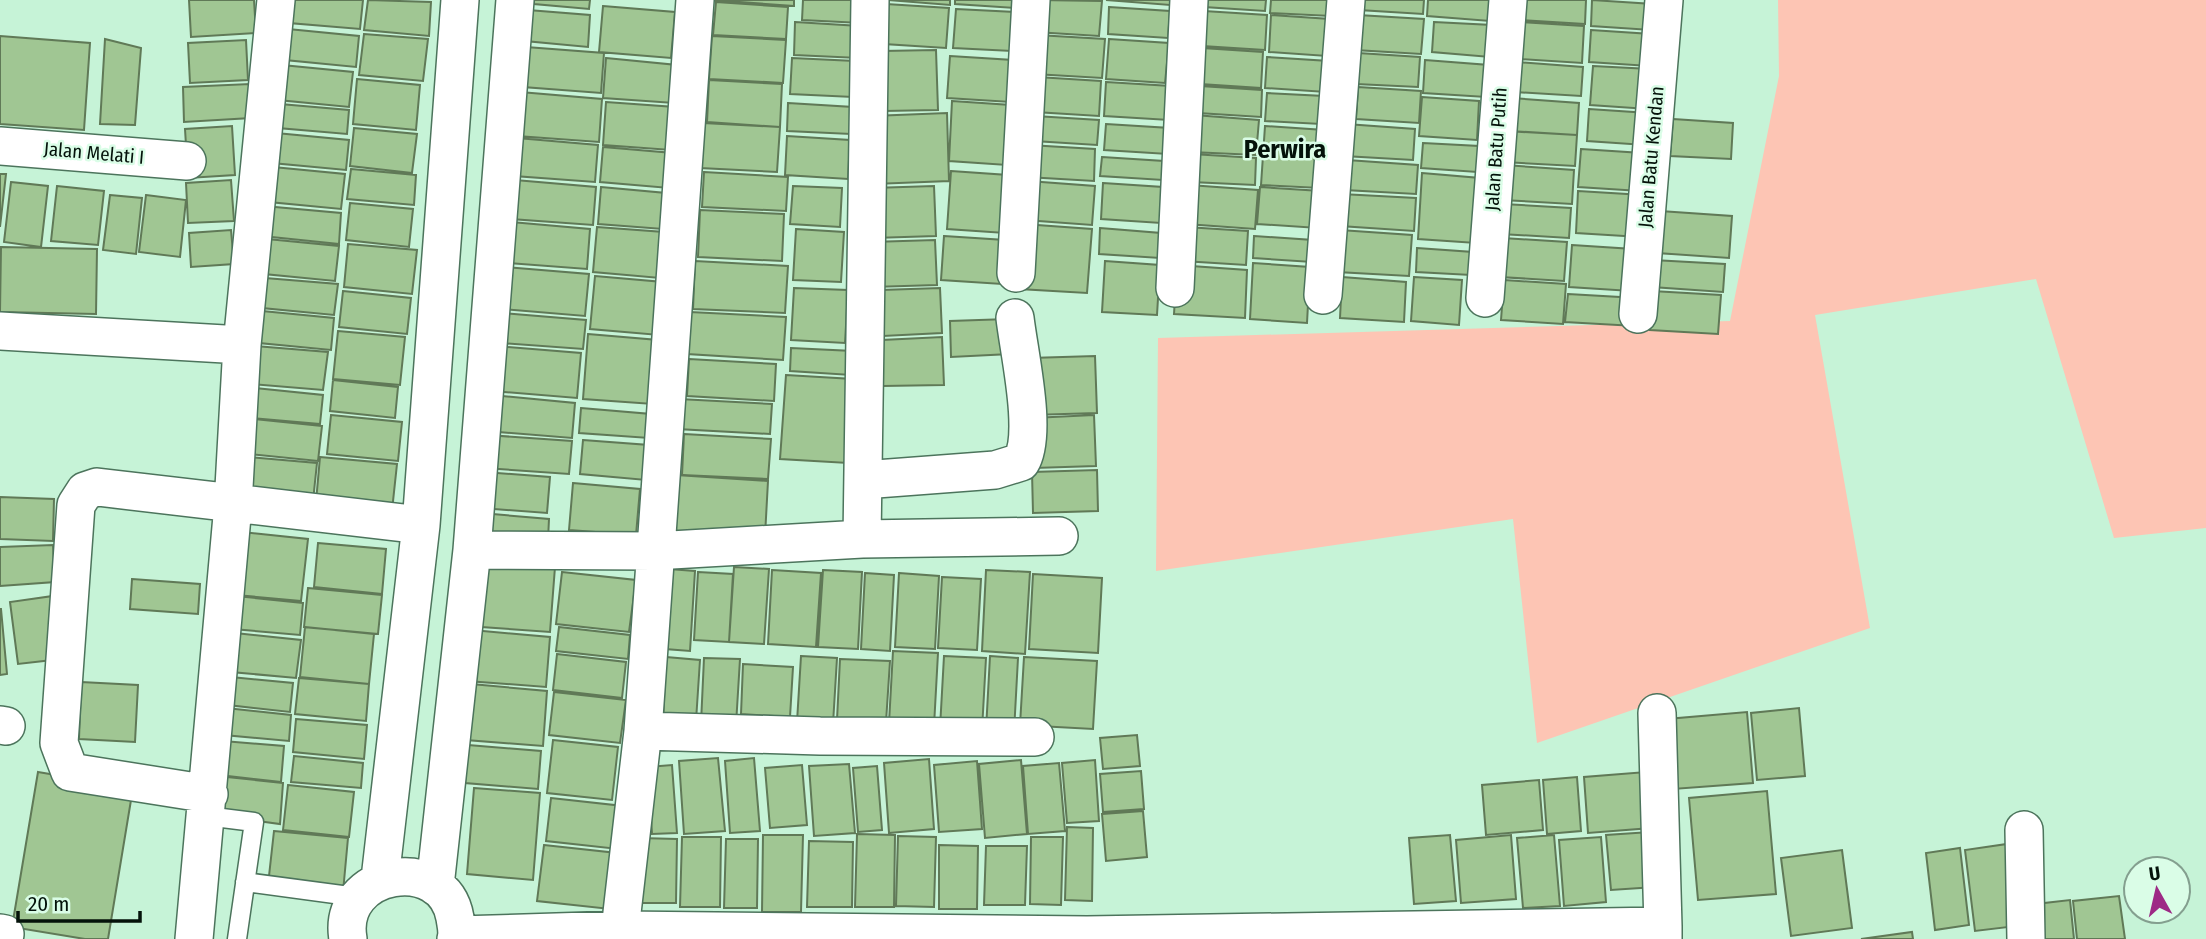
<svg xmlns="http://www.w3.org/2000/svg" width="2206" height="939" viewBox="0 0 2206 939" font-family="'Fira Sans Condensed',sans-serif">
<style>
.green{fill:#fdc5b4}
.building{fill:#a0c693;stroke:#607957;stroke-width:2}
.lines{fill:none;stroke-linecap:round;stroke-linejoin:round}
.service-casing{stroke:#4c745c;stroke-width:21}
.minor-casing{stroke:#4c745c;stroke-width:40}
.service{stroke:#fff;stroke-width:18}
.minor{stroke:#fff;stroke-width:37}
.labels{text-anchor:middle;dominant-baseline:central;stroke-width:5;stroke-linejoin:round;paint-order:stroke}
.street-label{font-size:19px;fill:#04120a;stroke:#dafde7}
.district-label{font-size:26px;font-weight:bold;fill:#04120a;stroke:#dafde7}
</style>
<rect width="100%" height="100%" fill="#c6f3d7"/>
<path class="green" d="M1778 0H2206V528L2114 538 2036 279 1815 315 1870 628 1537 743 1513 519 1156 571 1158 338 1730 321 1779 76Z"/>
<path class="building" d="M189 0H254L256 33 191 37Z
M292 0H363L360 29 289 23Z
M368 0 431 2 429 36 364 30Z
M534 0H590L589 9 534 4Z
M712 0H794V6Z
M803 0H862L861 23 802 20Z
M888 0H950V5Z
M955 0H1016L1015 8 955 4Z
M1037 0 1102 1 1099 36 1035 32Z
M1106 0H1170V5Z
M1204 0H1266L1265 11 1204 7Z
M1271 0H1332L1331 16 1270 13Z
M1360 0H1424L1423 14 1359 10Z
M1428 0H1492L1490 21 1427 16Z
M1522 0H1586L1585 24 1521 20Z
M1592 0 1653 4 1651 30 1591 26Z
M716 2 788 7 786 39 713 35Z
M886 4 949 8 946 48 884 44Z
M603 6 675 12 671 58 599 52Z
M1109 7 1170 11 1168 38 1108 34Z
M956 9 1015 12 1012 51 953 48Z
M528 10 590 15 588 47 525 41Z
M1204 11 1267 15 1265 50 1202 46Z
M1271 15 1330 19 1327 56 1269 52Z
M1358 15 1424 19 1421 54 1355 50Z
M795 22 860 26 859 58 794 55Z
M1434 22 1492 25 1490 57 1432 52Z
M1522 22 1584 26 1582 63 1520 59Z
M288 29 359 36 356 67 285 60Z
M1591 30 1651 34 1649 66 1589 62Z
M364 34 428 39 423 81 359 75Z
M1037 35 1105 39 1102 78 1034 74Z
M0 36 90 43 84 130 0 124Z
M712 36 786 40 783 83 709 79Z
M105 39 141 48 135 125 100 124Z
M1109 39 1169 43 1165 83 1106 79Z
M246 40 248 80 190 83 188 43Z
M526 47 604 53 601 93 523 87Z
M1202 48 1263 52 1261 88 1200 84Z
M936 50 938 110 884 111 882 51Z
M1358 53 1420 57 1418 87 1356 84Z
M950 56 1013 60 1011 102 947 98Z
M1267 57 1329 61 1326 92 1265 88Z
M606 58 677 65 674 103 603 98Z
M792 58 855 61 853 97 790 94Z
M1425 60 1489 65 1486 97 1423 93Z
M1517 62 1583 67 1581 96 1515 92Z
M282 65 353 72 349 107 278 100Z
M1593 66 1650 69 1648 109 1590 105Z
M1037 77 1101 81 1099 116 1035 112Z
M357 79 420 85 416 130 353 124Z
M709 80 782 84 780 127 707 122Z
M1106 82 1171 86 1169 120 1104 116Z
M250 84 251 118 184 122 183 87Z
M1200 86 1262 90 1261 117 1198 113Z
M1358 87 1421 91 1419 123 1356 119Z
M520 92 602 99 599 142 517 136Z
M1267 93 1324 96 1321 124 1265 121Z
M1422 97 1479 101 1477 140 1419 136Z
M1512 98 1579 103 1577 135 1510 131Z
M952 101 1011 105 1007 165 949 161Z
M606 102 675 107 671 150 603 145Z
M788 103 853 107 851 134 787 131Z
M280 104 349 110 347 134 278 128Z
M1589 109 1648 113 1645 145 1587 141Z
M947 113 949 181 874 184 872 116Z
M1194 115 1259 120 1256 155 1191 152Z
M1035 116 1099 120 1097 145 1034 141Z
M1673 119 1733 123 1731 159 1670 156Z
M703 123 780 127 777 172 700 168Z
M1106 124 1170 128 1168 154 1104 150Z
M1346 124 1415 129 1413 160 1344 156Z
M232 126 235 175 188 178 185 129Z
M1265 126 1324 130 1320 188 1261 185Z
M354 128 417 134 412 173 350 166Z
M1506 131 1577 135 1575 166 1504 162Z
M276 133 349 140 346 170 272 163Z
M787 136 850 140 848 179 785 175Z
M517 138 598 145 595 182 514 176Z
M1423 143 1479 146 1477 172 1421 168Z
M1029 145 1095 149 1094 181 1027 177Z
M603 147 673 153 669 188 600 182Z
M1581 149 1642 153 1640 191 1578 187Z
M1192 154 1256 158 1255 185 1191 182Z
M1102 157 1164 161 1163 180 1100 176Z
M1347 160 1418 165 1416 194 1345 190Z
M1504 165 1574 170 1572 204 1502 200Z
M273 167 345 174 341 209 269 202Z
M351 169 416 175 414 205 347 199Z
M951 171 1008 175 1005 233 947 229Z
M704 172 788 177 786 211 702 207Z
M1422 173 1480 178 1476 243 1418 239Z
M0 174H6L0 227Z
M231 180 234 221 188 223 186 183Z
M515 180 596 187 593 225 511 219Z
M1028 181 1095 186 1092 225 1025 220Z
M11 182 48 186 41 247 4 242Z
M1103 183 1163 187 1161 223 1101 219Z
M1189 185 1258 190 1255 229 1186 224Z
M57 186 104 191 98 245 51 241Z
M793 186 842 188 840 227 790 224Z
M934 186 936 236 873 238 872 188Z
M601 187 666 193 663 229 598 224Z
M1260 187 1321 191 1318 228 1257 224Z
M1578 191 1643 195 1640 237 1576 233Z
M1341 194 1416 198 1414 231 1340 226Z
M110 195 142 198 136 254 103 250Z
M146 195 186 200 180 257 139 252Z
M350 203 413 209 409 247 346 240Z
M1503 204 1571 208 1569 238 1501 234Z
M264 206 341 213 339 244 262 236Z
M700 210 784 214 782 261 698 257Z
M1660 211 1732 216 1729 258 1657 253Z
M511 222 590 229 587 269 508 263Z
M1023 224 1092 229 1087 293 1019 289Z
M597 227 664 232 660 278 593 272Z
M1186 227 1248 231 1246 265 1183 261Z
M1100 228 1161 233 1160 258 1099 254Z
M796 229 844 232 841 282 793 280Z
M231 230 234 264 191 267 189 233Z
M1340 230 1412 235 1409 276 1337 272Z
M944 236 1005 240 1002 284 941 280Z
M1254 236 1313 240 1312 262 1253 258Z
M1503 238 1567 242 1564 281 1500 277Z
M267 239 339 246 335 281 264 274Z
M935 240 937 285 872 287 871 242Z
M348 244 417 250 412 294 344 287Z
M1572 245 1633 249 1631 291 1569 287Z
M1 247 97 249 96 314 0 312Z
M1417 248 1473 252 1471 275 1416 272Z
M1653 260 1725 264 1723 292 1652 287Z
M695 261 788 266 785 313 693 309Z
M1105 261 1160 265 1157 315 1102 312Z
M1253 263 1310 267 1307 323 1250 319Z
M1177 265 1247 270 1245 318 1174 314Z
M506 267 589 274 585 316 502 309Z
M595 276 663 282 659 335 590 329Z
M1342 277 1406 282 1404 322 1340 318Z
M1414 277 1462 280 1459 325 1411 321Z
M265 278 338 284 334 315 262 308Z
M1504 280 1566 284 1563 324 1501 320Z
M794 288 848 290 845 343 791 340Z
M940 288 942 333 883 336 881 290Z
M343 291 411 298 407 334 339 327Z
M1652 291 1721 295 1718 334 1650 330Z
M1568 294 1637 298 1635 326 1565 322Z
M262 311 334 318 331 350 259 343Z
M690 312 786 317 783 360 687 354Z
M502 313 586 320 583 349 500 343Z
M1008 319 1010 354 951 357 950 321Z
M338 331 405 337 400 385 333 379Z
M588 334 658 340 653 404 583 399Z
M942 337 944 385 883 386 882 340Z
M255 346 328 352 323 390 250 384Z
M496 346 581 353 577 398 492 391Z
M791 348 853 351 851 375 790 371Z
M1095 356 1097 413 1032 415 1030 358Z
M689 359 776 364 774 401 687 396Z
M786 375 853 379 848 463 780 459Z
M333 380 398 387 395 418 330 411Z
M255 388 323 395 320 424 252 418Z
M491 395 575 403 572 438 487 431Z
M679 399 772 404 770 434 677 429Z
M581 408 651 414 649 438 579 433Z
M331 415 402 422 398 461 327 454Z
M1094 415 1096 466 1034 468 1032 418Z
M253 419 322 426 318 461 249 454Z
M684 434 771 439 768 479 682 475Z
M487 435 572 441 569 474 484 468Z
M583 440 649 445 646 480 580 474Z
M249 457 317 463 312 510 244 503Z
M320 457 397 464 391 520 315 513Z
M1097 470 1098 511 1033 513 1032 472Z
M484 472 550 477 547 513 481 508Z
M676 475 768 481 765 536 673 531Z
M573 483 640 489 636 535 569 530Z
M0 497 54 499 53 541 0 539Z
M481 513 549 519 548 540 479 534Z
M242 532 308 539 301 601 236 595Z
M318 543 386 549 382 594 314 587Z
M53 545 55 582 0 586V547Z
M472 560 555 567 550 632 467 626Z
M734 567 769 569 764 644 729 642Z
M669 569 695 571 690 651 665 649Z
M772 570 821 573 816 647 768 644Z
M823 570 862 572 858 649 818 647Z
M986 570 1030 572 1025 654 982 651Z
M562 572 636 580 629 632 556 624Z
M698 572 733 574 729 642 694 640Z
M865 573 894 575 890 651 861 649Z
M899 573 939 576 935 649 895 647Z
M1033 574 1102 578 1098 653 1029 649Z
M942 577 981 579 977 650 938 648Z
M132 579 200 584 198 614 130 609Z
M308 588 382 595 378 634 304 627Z
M53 596 61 659 18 664 10 602Z
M236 596 303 603 300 635 233 629Z
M1 609 7 674 0 675V609Z
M305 627 374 634 369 684 300 677Z
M559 627 630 635 628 659 556 651Z
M472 630 550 637 546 687 467 681Z
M235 633 301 640 296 678 231 672Z
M893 651 938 653 934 726 889 723Z
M557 654 626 662 622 698 553 690Z
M801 656 837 658 833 724 797 722Z
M944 656 986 658 982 730 940 728Z
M990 656 1018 658 1014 732 986 730Z
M666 657 700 660 696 721 663 719Z
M1024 657 1097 661 1093 729 1020 725Z
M704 658 740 659 736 725 701 723Z
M840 659 890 661 886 722 837 720Z
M743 664 793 667 790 717 741 714Z
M231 677 293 683 290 712 228 705Z
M299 678 369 684 366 721 295 714Z
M81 682 138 685 135 742 79 739Z
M471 684 547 691 543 746 466 740Z
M554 692 626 700 620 743 549 735Z
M226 708 291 715 289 741 224 735Z
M1799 708 1805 776 1757 780 1751 713Z
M1747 712 1753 783 1673 789 1667 719Z
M296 719 367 725 364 759 293 752Z
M1137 735 1140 766 1103 769 1100 738Z
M553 740 618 747 612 800 547 793Z
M223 741 284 746 281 782 219 775Z
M468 745 541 751 538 789 465 783Z
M294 756 363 763 361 788 291 782Z
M718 758 725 831 684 834 679 761Z
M754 758 760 831 730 833 725 761Z
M929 759 934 829 889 833 884 763Z
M1021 760 1027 834 985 838 979 764Z
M1095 760 1099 821 1067 823 1062 763Z
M977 761 982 829 939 832 934 765Z
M1059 763 1065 831 1028 834 1023 766Z
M849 764 855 833 814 836 809 766Z
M672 765 677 833 652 834 648 767Z
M802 765 807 825 770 828 765 768Z
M877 766 882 830 858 832 853 768Z
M1141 771 1144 809 1103 812 1100 774Z
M38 772 133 788 108 939H85L12 927Z
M1646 772 1651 828 1588 833 1584 777Z
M227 777 283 783 280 824 222 816Z
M1577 777 1581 831 1547 834 1543 780Z
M1539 780 1543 830 1486 835 1482 785Z
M288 785 354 792 349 837 283 830Z
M474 788 540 793 533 880 467 874Z
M1767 791 1776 894 1698 900 1689 798Z
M551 798 623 806 618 849 546 841Z
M1143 811 1147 857 1106 861 1102 814Z
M1067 827 1093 828 1092 901 1065 900Z
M274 831 348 838 343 892 268 885Z
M1650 832 1655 887 1611 890 1606 835Z
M857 834 895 835 894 907H855Z
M763 835H803L801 912H762Z
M1450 835 1456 901 1414 904 1409 838Z
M1511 835 1516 899 1461 903 1456 840Z
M1554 835 1560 906 1523 908 1517 838Z
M898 836 936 837 934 907 896 906Z
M682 837H721L720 907H680Z
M1031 837H1063L1061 905 1030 904Z
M1601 837 1606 902 1564 906 1559 840Z
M640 838 677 839 676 903H639Z
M726 839H758L757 908H724Z
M809 841 853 842 852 907H807Z
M2007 844 2017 926 1975 931 1965 850Z
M544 845 617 853 610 909 537 901Z
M939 845 978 846 977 909H939Z
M986 846H1027L1025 905H984Z
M1960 848 1969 925 1935 930 1926 853Z
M1842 850 1852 928 1791 936 1781 858Z
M2119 896 2125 939H2077L2073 901Z
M2070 900 2074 939H2040L2036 904Z
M1912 932 1913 939H1861Z"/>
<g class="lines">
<defs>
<path id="service" d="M206 816 254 822 237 939
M245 882 357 897"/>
<path id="minor" d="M0 146 187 161
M1016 273 1031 0
M1175 288 1189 0
M1323 295 1346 0
M1485 298 1508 0
M1638 314 1664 0
M0 331 242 345
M863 480 995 470 1021 462C1038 434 1019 353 1015 318
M862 539 870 0
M472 550 654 551 862 539 1059 536
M1657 713 1663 926
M0 725 6 726
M643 731 820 736 1035 737
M209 794 70 772 59 743 76 505 85 491 97 487 421 525
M2024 830 2026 939
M380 879 421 525 460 0
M435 886 472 550 515 0
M620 930 643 731 695 0
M0 933 5 934
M458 935 620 930 1087 935 1663 926V939
M194 939 233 505 242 345 276 0
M348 939C336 870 444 852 455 918 456 925 458 932 456 939"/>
</defs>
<use href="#service" class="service-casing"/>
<use href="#minor" class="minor-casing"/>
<use href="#service" class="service"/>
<use href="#minor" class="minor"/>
</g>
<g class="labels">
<g class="street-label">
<text transform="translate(1496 149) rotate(-86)">Jalan Batu Putih</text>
<text transform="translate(94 153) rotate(5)">Jalan Melati I</text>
<text transform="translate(1651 157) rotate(-85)">Jalan Batu Kendan</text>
</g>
<g class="district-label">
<text x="1285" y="149">Perwira</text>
</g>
</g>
<g transform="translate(2157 890) rotate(352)"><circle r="33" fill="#dafde7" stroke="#849f8f" stroke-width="2"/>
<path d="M0-5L12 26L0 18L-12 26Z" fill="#9d2985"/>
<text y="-10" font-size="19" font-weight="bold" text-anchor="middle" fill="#04120a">U</text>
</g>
<path d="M18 911v10h122v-10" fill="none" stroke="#04120a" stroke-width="3.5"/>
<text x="28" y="911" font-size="21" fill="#04120a" stroke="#dafde7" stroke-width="5" paint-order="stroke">20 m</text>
</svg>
